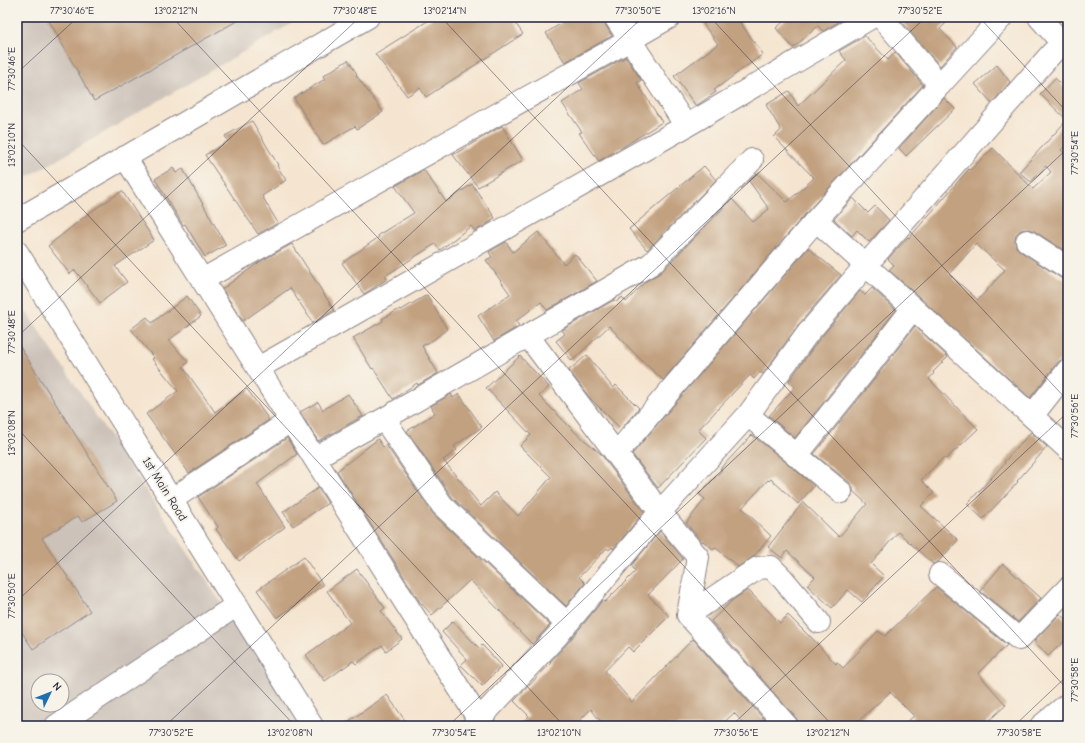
<svg xmlns="http://www.w3.org/2000/svg" width="1085" height="743" viewBox="0 0 1085 743" font-family="'Comic Neue',sans-serif">
<style>
.industrial{fill:#ccc2b9;fill-rule:evenodd}
.building{fill:#c2a180;fill-rule:evenodd}
.lines{fill:none;stroke-linecap:round;stroke-linejoin:round}
.minor-casing{stroke:#8c8486;stroke-width:24}
.minor{stroke:#fff;stroke-width:22}
.ticks{fill:none;stroke:#22223b;stroke-width:1;stroke-opacity:0.45}
.labels{text-anchor:middle;dominant-baseline:central;stroke-width:4;stroke-linejoin:round;paint-order:stroke}
.street-label{font-size:12px;fill:#22223b;stroke:#f7f3e8}
.neatline{fill:none;stroke:#22223b;stroke-width:1.5}
.ticks-label{font-size:10px;text-anchor:middle;fill:#22223b}
</style>
<rect width="100%" height="100%" fill="#f7f3e8"/>
<filter id="ink" filterUnits="userSpaceOnUse"><feTurbulence type="fractalNoise" baseFrequency=".025" numOctaves="2"/><feDisplacementMap in="SourceGraphic" scale="8" xChannelSelector="R" yChannelSelector="G"/><feConvolveMatrix kernelMatrix="1 2 1 2 8 2 1 2 1" color-interpolation-filters="sRGB"/></filter>
<filter id="wash" filterUnits="userSpaceOnUse"><feTurbulence type="fractalNoise" baseFrequency=".012" numOctaves="4" result="noise"/><feDisplacementMap in="SourceGraphic" scale="16" xChannelSelector="R" yChannelSelector="G"/><feGaussianBlur stdDeviation="0.9" result="paint"/><feColorMatrix in="noise" values="0 0 0 0 0 0 0 0 0 0 0 0 0 0 0 0 0 1.4 0 .05"/><feComposite in="paint" operator="in"/></filter>
<g filter="url(#wash)">
<rect width="100%" height="100%" fill="#f5e5d0"/>
<path class="industrial" d="M17 17H303L17 183Z
M17 298 304 726H17ZM38 681H62V705H38Z"/>
<g id="blocks">
<path class="building" d="M47 17H244L94 101Z
M434 17H511L523 34 426 97 420 88 407 96 375 54Z
M571 17H601L612 36 565 62 546 33Z
M713 17H736L763 54 714 90 716 92 696 106 674 76 718 44 703 24Z
M789 17H847L823 31 818 26 793 48 776 28Z
M898 17H952L940 29 957 47 940 66Z
M865 36 888 60 895 52 923 85 807 212 663 380 638 357 609 326 572 361 556 341 565 334 562 330 614 300 616 302 622 297 626 302 646 281 660 273 732 199 753 222 769 209 749 181 757 173 787 202 814 178 774 137 781 130 766 105 789 91 798 106 846 60 839 51Z
M626 57 641 80 637 83 662 122 626 145 599 161 579 133 582 132 562 103 583 89 579 83Z
M348 60 357 74 356 75 383 112 357 129 355 126 323 145 294 98 325 79 323 76Z
M997 65 1010 82 992 103 975 84Z
M1055 78 1068 91V143L1061 150 1068 157V253L1034 231 1028 229 1021 230 1016 234 1015 241 1016 247 1020 251 1061 278 1068 280V358L1063 359 1058 362 1030 398 889 270 894 265 888 259 908 237 909 238 969 169 970 170 993 148 1033 189 1051 172 1046 166 1031 182 1019 172 1067 120 1040 94ZM976 244 1005 270 978 300 949 274Z
M944 98 955 109 906 156 899 148Z
M252 121 278 165 277 166 286 180 262 196 278 223 258 234 205 155 228 141 225 136Z
M502 126 523 160 478 187 453 155Z
M704 166 716 180 647 250 629 229Z
M173 168 176 173 183 169 226 245 205 257 185 224 183 225 155 179Z
M424 170 446 202 472 184 495 218 491 220 492 221 475 231 471 226 440 250 435 244 385 276 387 279 364 294 342 263 379 237 378 235 414 213 395 186Z
M122 191 154 240 115 266 127 282 100 303 75 270 70 274 48 246 89 213Z
M853 198 868 213 875 206 889 220 869 242 857 230 852 236 834 219Z
M538 232 564 264 575 254 597 281 547 310 541 302 516 321 519 326 494 341 478 316 510 294 486 260 492 257 489 252 506 242 513 252Z
M292 244 334 310 313 323 290 288 243 321 222 289 261 261Z
M808 248 841 275 798 325 763 374 760 372 754 379 750 375 698 430 706 438 658 488 632 454Z
M872 288 896 310 850 369 795 438 769 416 795 387 789 381 818 341 860 291 865 295Z
M427 295 447 329 433 340 422 346 438 373 418 385 417 383 393 399 373 368 372 369 353 338 383 321 382 319 400 309 401 310Z
M187 296 201 316 169 340 188 362 183 367 215 412 247 389 269 420 189 473 146 414 178 391 152 359 154 358 131 329 147 317 152 323Z
M915 326 948 357 933 372 934 373 929 379 978 429 946 459 944 457 921 480 934 493 921 506 958 540 938 562 933 564 898 532 871 564 884 576 862 602 848 590 832 608 807 585 815 577 787 551 782 558 768 547 803 502 839 537 867 504 853 491V487L849 482 814 454 870 385Z
M17 342 117 501 82 522 78 516 42 538 90 611 33 649 17 625Z
M587 355 613 388 616 385 639 408 621 429 590 398 569 370Z
M520 356 549 387 539 396 575 432 600 453 644 512 613 549 612 547 609 550 607 548 579 577 585 583 566 606 452 497 407 431 435 413 431 406 451 394 453 398 459 394 482 427 454 446 457 450 443 460 481 506 495 492 518 516 551 477 520 446 531 435 486 388Z
M348 394 363 416 318 441 300 412 318 402 323 410Z
M1031 432 1047 447 1017 481 1018 482 983 519 967 504 1005 463 1004 462Z
M752 435 786 462 788 465 792 467 814 486 798 504 771 479 769 481 768 480 742 508 771 536 753 557 738 567 715 547 713 549 703 541 702 542 686 523 705 499 699 494 722 470 720 469Z
M287 438 297 454 257 484 285 527 239 561 216 529 218 527 198 497Z
M378 439 383 447 386 445 433 514 550 625 532 644 470 580 432 615 420 602 337 471Z
M318 488 328 503 293 526 283 512Z
M660 531 683 559 648 595 669 616 633 652 628 647 605 671 632 702 693 639 768 724 766 726H746L734 713 720 726H604L591 709 574 726H519L529 716 514 701 551 663 550 662 567 644 603 600 605 602 636 571 631 566Z
M304 557 323 585 277 618 257 590Z
M1003 564 1041 598 1018 622 980 591Z
M357 569 385 608 381 611 402 639 386 651 382 645 356 664 353 661 325 681 306 655 350 623 327 591Z
M936 587 1007 645 978 673 1006 705 983 726H902L914 716 890 692 853 726H802L796 718 711 621 734 599 748 590 780 623 788 615 809 636H810L836 664 837 662 843 668 878 631 885 636Z
M1060 614 1068 622V638L1048 656 1034 641Z
M453 621 479 648 482 645 502 666 482 686 461 665 467 659 442 632Z
M387 695 409 726H342Z"/>
</g>
</g>
<g filter="url(#ink)">
<use href="#blocks" fill-opacity="0" stroke="#8c8486" stroke-width="1"/>
<g class="lines">
<defs>
<path id="minor" d="M670 17 630 40 686 126
M881 17 940 85
M1039 17 1062 43
M125 157 479 720
M17 220 368 17
M816 220 1068 449
M1027 241 1068 268
M17 252 312 726
M202 280 630 40 615 17
M528 336 660 512 698 557 688 615 787 726
M258 368 686 126 872 17
M748 415 841 492
M1032 416 1068 370
M384 419 442 505 567 624
M616 454 816 220 1002 17
M796 456 860 377 913 308
M314 458 384 419 651 264 752 160
M171 500 290 421
M940 574 1019 639 1068 588
M688 615 758 568 771 567 782 578 819 622
M56 726 237 605
M473 726 557 636 660 512 748 415 808 333 866 265 1052 53 1068 38
M1041 726 1068 704"/>
</defs>
<use href="#minor" class="minor-casing"/>
<use href="#minor" class="minor"/>
</g>
</g>
<path class="ticks" d="M172 17 833 726M441 17 1068 690M710 17 1068 401M979 17 1068 113M17 73 78 17M17 139 564 726M17 337 360 17M17 428 295 726M17 601 643 17M17 716 26 726M165 726 926 17M448 726 1068 148M731 726 1068 412M1014 726 1068 675"/>
<g class="labels">
<g class="street-label">
<text transform="translate(165 489) rotate(58)">1st Main Road</text>
</g>
</g>
<rect width="1085" height="743" fill="none" stroke="#f7f3e8" stroke-width="44"/>
<g transform="translate(50 693) rotate(47)"><circle r="19" fill="#f7f3e8" stroke="#a29fa3"/>
<path d="M0-3L7 15L0 10L-7 15Z" fill="#1f6fb2"/>
<text y="-6" font-size="11" font-weight="bold" text-anchor="middle" fill="#22223b">N</text>
</g>
<rect x="22" y="22" width="1041" height="699" class="neatline"/>
<g class="ticks-label">
<text x="72" y="14">77°30'46"E</text>
<text x="176" y="14">13°02'12"N</text>
<text x="355" y="14">77°30'48"E</text>
<text x="445" y="14">13°02'14"N</text>
<text x="638" y="14">77°30'50"E</text>
<text x="714" y="14">13°02'16"N</text>
<text x="920" y="14">77°30'52"E</text>
<text transform="translate(11 69) rotate(-90)" y="4">77°30'46"E</text>
<text transform="translate(11 145) rotate(-90)" y="4">13°02'10"N</text>
<text transform="translate(1074 153) rotate(-90)" y="4">77°30'54"E</text>
<text transform="translate(11 332) rotate(-90)" y="4">77°30'48"E</text>
<text transform="translate(1074 416) rotate(-90)" y="4">77°30'56"E</text>
<text transform="translate(11 433) rotate(-90)" y="4">13°02'08"N</text>
<text transform="translate(11 596) rotate(-90)" y="4">77°30'50"E</text>
<text transform="translate(1074 680) rotate(-90)" y="4">77°30'58"E</text>
<text x="171" y="736">77°30'52"E</text>
<text x="290" y="736">13°02'08"N</text>
<text x="454" y="736">77°30'54"E</text>
<text x="559" y="736">13°02'10"N</text>
<text x="736" y="736">77°30'56"E</text>
<text x="828" y="736">13°02'12"N</text>
<text x="1019" y="736">77°30'58"E</text>
</g>
</svg>
